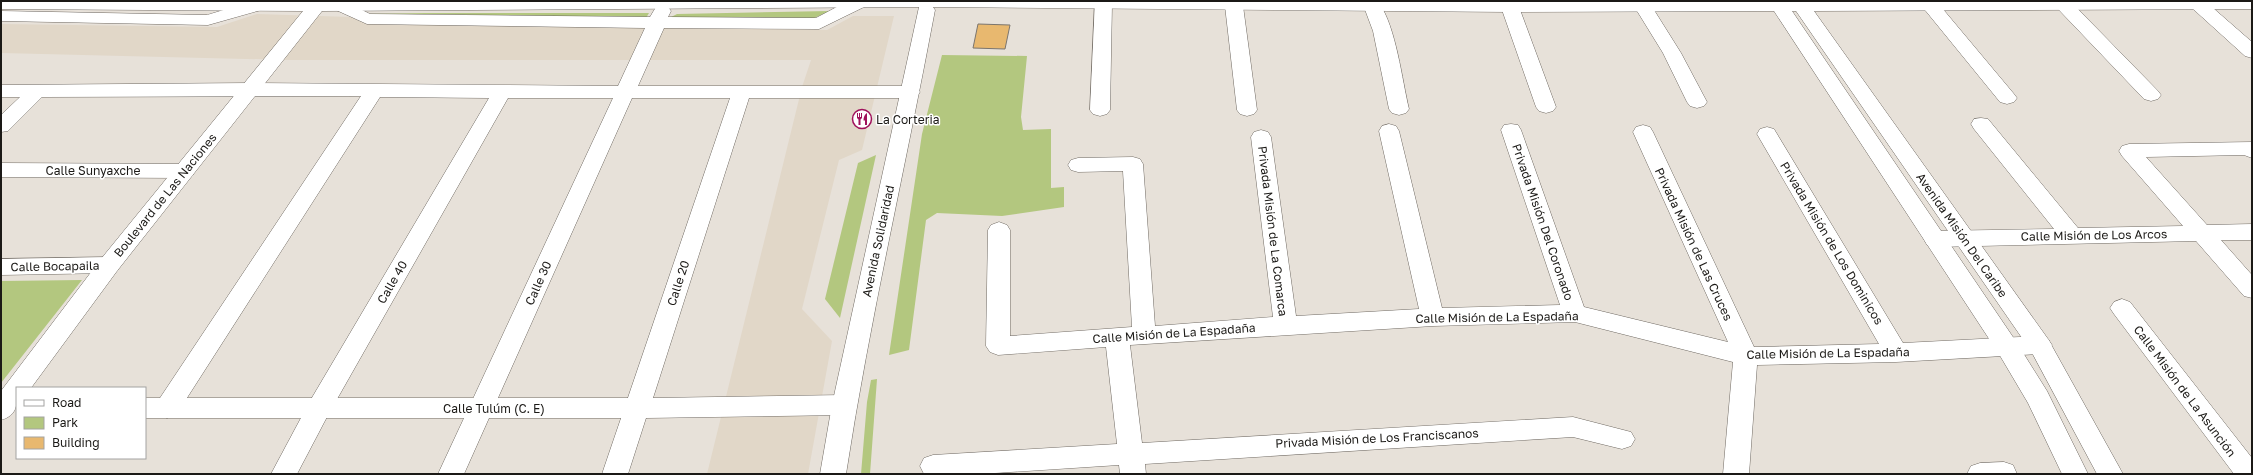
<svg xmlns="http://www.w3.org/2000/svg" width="2253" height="475" viewBox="0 0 2253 475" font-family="'Golos Text',sans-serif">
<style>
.built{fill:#e1d7c8}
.green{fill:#b3c77f}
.building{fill:#e8b86f;stroke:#7b756e}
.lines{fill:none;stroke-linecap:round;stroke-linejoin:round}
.street-casing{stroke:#706a63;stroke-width:1}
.secondary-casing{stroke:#706a63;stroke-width:1}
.street{fill:#fff;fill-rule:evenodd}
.secondary{fill:#fff;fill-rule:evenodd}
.labels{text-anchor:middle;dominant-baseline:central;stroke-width:3;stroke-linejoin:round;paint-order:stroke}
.poi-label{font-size:12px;fill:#1b1916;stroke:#fff;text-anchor:start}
.street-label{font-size:12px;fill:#1b1916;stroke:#fff}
</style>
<rect width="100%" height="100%" fill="#e7e1d9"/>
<path class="built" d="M257 14 351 17 366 23 827 30 853 16H894L862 150 839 160 802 309 832 341 808 474H707L802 87 811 60H291L1 53V24L217 27Z"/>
<path class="green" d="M830 11 812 19 674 20 671 17 677 14Z
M367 13H649L646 18Z
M942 55 1027 56 1021 117 1023 130 1051 129V188L1064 187V207L1002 216 937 213 926 220 909 350 889 355 922 134Z
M876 155 840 318 825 299 858 163Z
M82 280 1 383V281Z
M877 379 870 474H861L867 402 871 380Z"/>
<path class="building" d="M978 24 1010 25 1005 49 973 48Z"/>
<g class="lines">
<defs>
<path id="street" d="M253 1 261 2 264 6 261 10 208 25 1 21V11L207 15Z
M344 1 370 14 650 17 656 7 662 6 668 7 671 11 668 17 816 18 848 1H868L866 6 819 29 664 28 638 86H910L917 88 920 92 917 96 910 98H749L653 398 844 395 853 398 856 405 853 412 844 415 646 418 628 474H602L730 98H632L464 474H438L613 98H508L328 415 297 474H271L310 401 489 98 380 97 176 415 167 418 158 415 154 408 158 401 361 96 42 97 8 131 1 132V115L20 97H1V85L251 83 618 86 645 28 367 24 336 10 333 6 336 2Z
M1095 1H1111L1112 3 1110 110 1107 114 1100 116 1093 114 1090 110Z
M1232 1 1240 2 1243 6 1257 110 1254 114 1247 116 1240 114 1237 110 1225 6 1228 2Z
M1645 1 1649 2 1681 53 1707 102 1704 106 1697 108 1690 106 1687 102 1663 53 1634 6 1637 2Z
M1933 1 1937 2 2014 94 2017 98 2014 102 2007 104 2000 102 1925 10 1922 6 1925 2Z
M2067 1 2071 2 2158 91 2161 95 2158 99 2151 101 2144 99 2059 10 2056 6 2059 2Z
M2191 1H2205L2252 42V58L2245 56 2192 8 2189 4Z
M1373 2 1379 3C1396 27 1402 80 1409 109L1406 113 1399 115 1392 113 1389 109 1373 31 1364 7 1367 3Z
M1510 2 1516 3 1519 7 1556 107 1553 111 1546 113 1539 111 1536 107 1501 7 1504 3Z
M1981 118 1988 119 2078 228 2183 226 2122 156 2119 151 2122 146 2129 144 2252 142V158L2244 155 2146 157 2207 225 2252 224V240H2221L2252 275V298L2244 296 2196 241 1935 247 1927 245 1924 239 1927 233 1935 231 2054 229 1974 129 1971 124 1974 119Z
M1389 124 1396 126 1399 131 1442 308 1560 305 1501 130 1504 125 1511 124 1518 125 1521 130 1584 307 1728 342 1633 132 1636 127 1643 125 1650 127 1653 132 1754 347 1879 344 1757 134 1760 129 1767 127 1774 129 1777 134 1903 343 2040 336 2048 339 2052 345 2048 351 2040 354 1896 362 1757 365 1749 474H1723L1733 362 1575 322 1433 326 1130 345 1142 443 1573 417 1631 432 1635 439 1631 446 1622 449 1573 437 1145 464 1146 474H1120L1119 465 980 474H924L920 466 924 458 933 455 1117 444 1106 347 998 355 990 352 986 346 988 230 991 225 999 222 1007 225 1010 230V336L1132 327 1123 171 1078 172 1071 170 1068 165 1071 160 1078 158 1133 157 1140 159 1143 164 1155 326 1273 317 1251 137 1254 132 1261 130 1268 132 1271 137 1296 316 1419 309 1379 131 1382 126Z
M1 163 185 164 192 166 195 171 192 176 185 178 1 177Z
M109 257 117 259 120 265 117 271 109 273 1 275V259Z
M2122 299 2130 302 2252 458V474H2234L2114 314 2110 308 2114 302Z
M2004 462 2013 465 2017 474H1967L1971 466 1980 463Z"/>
<path id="secondary" d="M1 1H2252V9L1814 11 2048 339 2123 474H2097L2031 351 1796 11H1792L2015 340 2047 391 2088 474H2062L2028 403 1999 354 1774 11 1510 12 933 7 935 10C906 165 870 318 846 474H820L832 405 919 7 322 11 117 271 31 388H17C17 404 18 415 1 420V391L101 259 303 11 1 9Z
M145 398H636L645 401 649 408 645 415 636 418H145Z"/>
</defs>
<use href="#street" class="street-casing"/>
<use href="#secondary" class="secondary-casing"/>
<use href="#street" class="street"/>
<use href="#secondary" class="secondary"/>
</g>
<defs>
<symbol id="restaurant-ring" viewBox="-11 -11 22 22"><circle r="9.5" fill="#fff" stroke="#9f115b" stroke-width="1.5"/><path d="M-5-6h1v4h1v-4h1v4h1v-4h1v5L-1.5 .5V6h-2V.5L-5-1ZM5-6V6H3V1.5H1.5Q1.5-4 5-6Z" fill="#9f115b"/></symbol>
</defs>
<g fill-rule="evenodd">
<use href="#restaurant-ring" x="851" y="108" width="22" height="22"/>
</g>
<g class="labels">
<g class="poi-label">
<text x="876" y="119">La Corteria</text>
</g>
<g class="street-label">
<text x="93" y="170">Calle Sunyaxche</text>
<text transform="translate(165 195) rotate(-51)">Boulevard de Las Naciones</text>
<text transform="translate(1543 222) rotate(71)">Privada Misión Del Coronado</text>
<text transform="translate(1273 231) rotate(83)">Privada Misión de La Comarca</text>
<text transform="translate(1962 235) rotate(55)">Avenida Misión Del Caribe</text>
<text transform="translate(2094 235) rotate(-1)">Calle Misión de Los Arcos</text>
<text transform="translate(878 241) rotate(-78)">Avenida Solidaridad</text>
<text transform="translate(1832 243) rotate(59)">Privada Misión de Los Dominicos</text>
<text transform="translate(1694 244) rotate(65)">Privada Misión de Las Cruces</text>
<text transform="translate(55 266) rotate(-1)">Calle Bocapaila</text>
<text transform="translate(392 282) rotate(-60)">Calle 40</text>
<text transform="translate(538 283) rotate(-66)">Calle 30</text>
<text transform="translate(678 283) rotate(-72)">Calle 20</text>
<text transform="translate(1497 317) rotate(-1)">Calle Misión de La Espadaña</text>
<text transform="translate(1174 333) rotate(-4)">Calle Misión de La Espadaña</text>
<text transform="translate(1828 353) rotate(-1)">Calle Misión de La Espadaña</text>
<text transform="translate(2185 391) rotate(53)">Calle Misión de La Asunción</text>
<text x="494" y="408">Calle Tulúm (C. E)</text>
<text transform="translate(1377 438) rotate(-3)">Privada Misión de Los Franciscanos</text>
</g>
</g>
<rect width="2253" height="475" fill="none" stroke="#1b1916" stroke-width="4"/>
<rect x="16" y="387" width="130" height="72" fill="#ffffff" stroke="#a4a3a2"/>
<rect x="24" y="400" width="20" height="6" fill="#ffffff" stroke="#a4a3a2"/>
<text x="52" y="407" font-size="12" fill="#1b1916">Road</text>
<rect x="24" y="417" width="20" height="12" fill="#b3c77f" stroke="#a4a3a2"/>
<text x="52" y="427" font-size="12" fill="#1b1916">Park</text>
<rect x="24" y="437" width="20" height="12" fill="#e8b86f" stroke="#a4a3a2"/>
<text x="52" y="447" font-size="12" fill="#1b1916">Building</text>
</svg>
